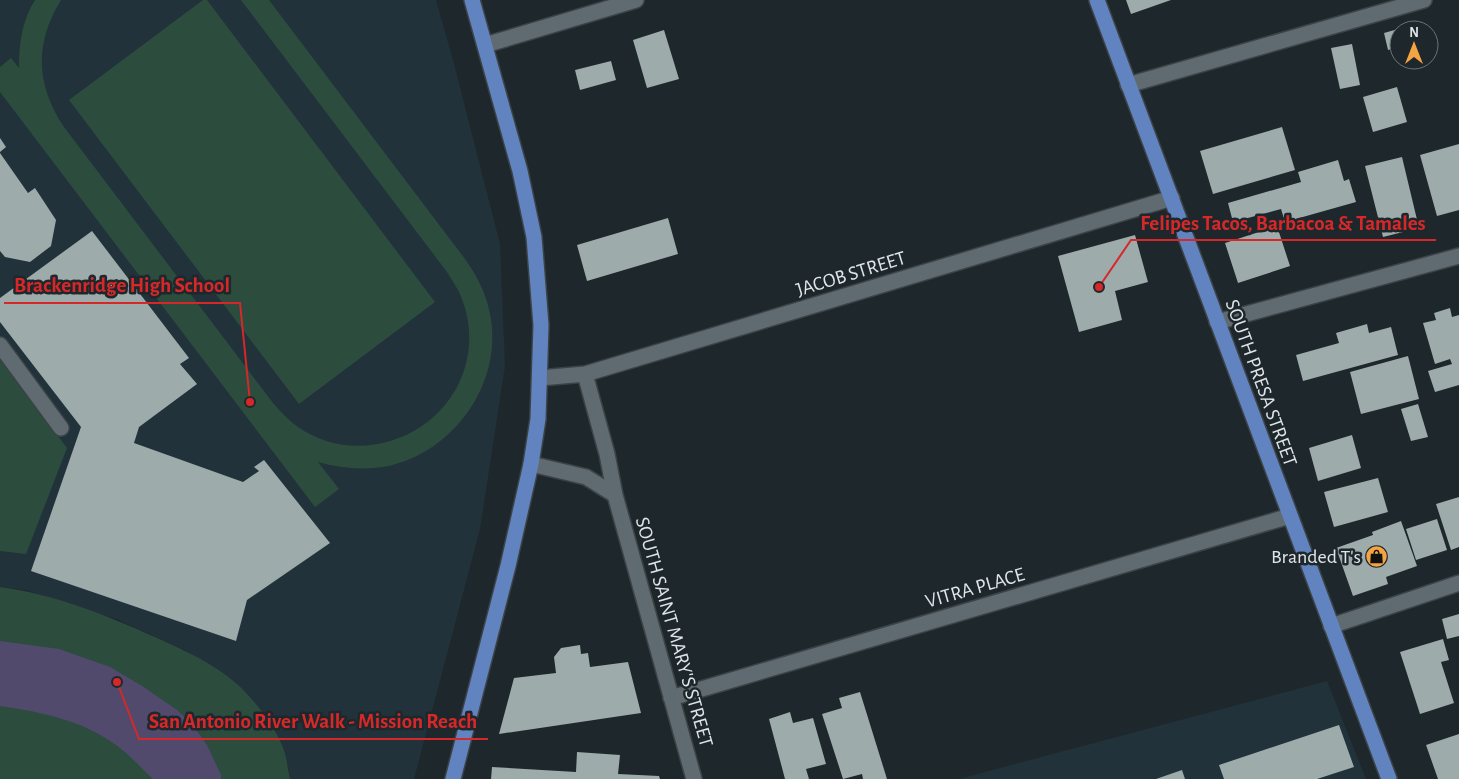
<svg xmlns="http://www.w3.org/2000/svg" width="1459" height="779" viewBox="0 0 1459 779" font-family="'Alegreya Sans',sans-serif">
<style>
.built{fill:#22323a}
.green{fill:#2c4c3e}
.water{fill:#524a6d}
.building{fill:#9dabab}
.lines{fill:none;stroke-linecap:round;stroke-linejoin:round}
.minor-casing{stroke:#3c4347;stroke-width:18}
.major-casing{stroke:#3c4347;stroke-width:18}
.minor{stroke:#606b71;stroke-width:15}
.major{stroke:#6184c1;stroke-width:15}
.labels{text-anchor:middle;dominant-baseline:central;stroke-width:5;stroke-linejoin:round;paint-order:stroke}
.street-label{font-size:20px;fill:#dfe5e8;stroke:#1e272c}
.poi-label{font-size:20px;fill:#dfe5e8;stroke:#1e272c;text-anchor:end}
.leader{fill:none;stroke:#d62828;stroke-width:2}
.callout-dot{fill:#d62828;stroke:#1e272c;stroke-width:2}
.callout-label{font-size:21px;text-anchor:middle;font-weight:bold;fill:#d62828;stroke:#1e272c;stroke-width:5;stroke-linejoin:round;paint-order:stroke}
</style>
<rect width="100%" height="100%" fill="#1e272c"/>
<path class="built" d="M0 0H436L453 60 500 244 505 366 480 529 414 779H290L285 752 219 671 184 650 116 619 25 590 0 587Z
M1327 681 1366 779H959Z"/>
<path class="green" d="M35 0H61C34 44 36 85 64 127L273 403C281 412 288 420 298 427 355 467 437 440 462 376 471 353 472 326 463 302 460 291 453 282 447 272L241 0H269L465 259C477 276 486 293 490 314 504 384 452 455 383 467 361 470 339 468 318 462L339 489 315 507 0 92V67L11 58 19 68C19 44 22 20 35 0Z
M203 0H207L435 302 299 404 69 100Z
M0 358 67 448 26 554 0 551Z
M0 587C54 594 106 615 155 637 188 652 224 668 248 695 263 711 278 732 285 753 287 761 288 770 290 779H0Z"/>
<path class="water" d="M0 641 59 649 110 667 142 686 177 710 191 723 207 745 221 775V779H153C141 768 130 755 116 745 82 720 41 712 0 706Z"/>
<path class="building" d="M1126 0H1171L1131 14Z
M1419 23 1421 30H1399V47L1388 50 1384 33Z
M664 30 679 79 647 88 633 40Z
M1352 44 1360 85 1340 89 1331 48Z
M611 61 616 80 580 90 575 70Z
M1397 87 1407 122 1373 132 1363 97Z
M1282 127 1295 170 1213 194 1200 151Z
M0 138 6 147 0 152Z
M1459 144V210L1437 216 1420 155Z
M0 153 28 193 35 188 56 220 51 246 30 262 5 257 0 251Z
M1402 157 1419 228 1383 237 1365 166Z
M1338 160 1344 181 1349 179 1356 202 1285 222 1281 209 1233 222 1228 203 1301 182 1298 172Z
M668 218 678 254 587 281 577 245Z
M1277 226 1290 266 1238 283 1225 243Z
M92 231 189 358 180 364 197 384 139 427 134 443 243 482 259 471 254 467 264 460 330 543 247 600 236 641 31 571 81 427 0 322V298Z
M1135 235 1148 282 1115 291 1122 320 1079 332 1058 256Z
M1450 308 1452 317 1459 315V385L1435 392 1428 371 1452 364 1450 359 1435 364 1423 323 1436 320 1434 313Z
M1367 324 1369 333 1391 327 1398 355 1303 381 1296 355 1339 343 1336 333Z
M1408 356 1419 399 1361 414 1350 372Z
M1418 404 1428 437 1411 441 1401 409Z
M1352 435 1361 468 1318 481 1309 448Z
M1378 478 1388 512 1334 527 1324 492Z
M1459 497V547L1451 550 1436 504Z
M1437 519 1447 550 1416 560 1406 529Z
M1401 521 1417 566 1386 577 1388 584 1353 596 1336 548 1373 535 1372 532Z
M1459 614V636L1447 639 1442 619Z
M1443 639 1449 660 1441 662 1454 703 1420 714 1400 652Z
M580 645 581 654 588 653 590 667 628 662 641 713 499 734 514 678 556 673 554 657 561 648Z
M860 692 887 779H863L862 774 843 779 822 714 842 708 839 698Z
M790 712 793 723 813 718 826 764 806 769 809 779H785L769 719Z
M1339 725 1354 767 1317 779H1224L1219 765Z
M1459 734V779H1438L1426 745Z
M577 752 620 755 618 774 659 776 660 779H491L492 767 576 772Z
M1182 770 1185 779H1156Z"/>
<g class="lines">
<defs>
<path id="minor" d="M485 45 636 0
M1128 85 1424 0
M1217 322 1459 256
M0 345 61 428
M585 374 607 454 615 495
M540 378 585 374 1172 198
M531 464 586 477 615 495 694 779
M1331 626 1459 583
M671 698 1290 516"/>
<path id="major" d="M1097 0 1389 779
M453 779 508 566 531 464 538 419 541 325 534 237 520 171 472 0"/>
</defs>
<use href="#minor" class="minor-casing"/>
<use href="#major" class="major-casing"/>
<use href="#minor" class="minor"/>
<use href="#major" class="major"/>
</g>
<defs>
<symbol id="shop-disc" viewBox="-11 -11 22 22"><circle r="9.5" fill="#f4a443" stroke="#1e272c"/><path d="M-5-2.5h2.3a2.7 3.5 0 0 1 5.4 0H5L5.5 6h-11ZM-1.5-2.5h3a1.5 2.3 0 0 0-3 0Z" fill="#111"/></symbol>
</defs>
<g fill-rule="evenodd">
<use href="#shop-disc" x="1364" y="544" width="25" height="25"/>
</g>
<g class="labels">
<g class="street-label">
<text transform="translate(851 274) rotate(-17)">JACOB STREET</text>
<text transform="translate(1261 383) rotate(70)">SOUTH PRESA STREET</text>
<text transform="translate(975 588) rotate(-16)">VITRA PLACE</text>
<text transform="translate(674 632) rotate(74)">SOUTH SAINT MARY'S STREET</text>
</g>
<g class="poi-label">
<text x="1361" y="557">Branded T's</text>
</g>
</g>
<path class="leader" d="M1099 287L1131 240H1436M250 402L240 303H4M117 682L139 739H488"/>
<g class="callout-dot">
<circle cx="1099" cy="287" r="5"/>
<circle cx="250" cy="402" r="5"/>
<circle cx="117" cy="682" r="5"/>
</g>
<g class="callout-label">
<text x="1283" y="230">Felipes Tacos, Barbacoa &amp; Tamales</text>
<text x="122" y="292">Brackenridge High School</text>
<text x="313" y="728">San Antonio River Walk - Mission Reach</text>
</g>
<g transform="translate(1414 45)"><circle r="24" fill="#1e272c" stroke="#6b7377"/>
<path d="M0-4L9 19L0 12L-9 19Z" fill="#f4a443"/>
<text y="-8" font-size="14" font-weight="bold" text-anchor="middle" fill="#dfe5e8">N</text>
</g>
</svg>
